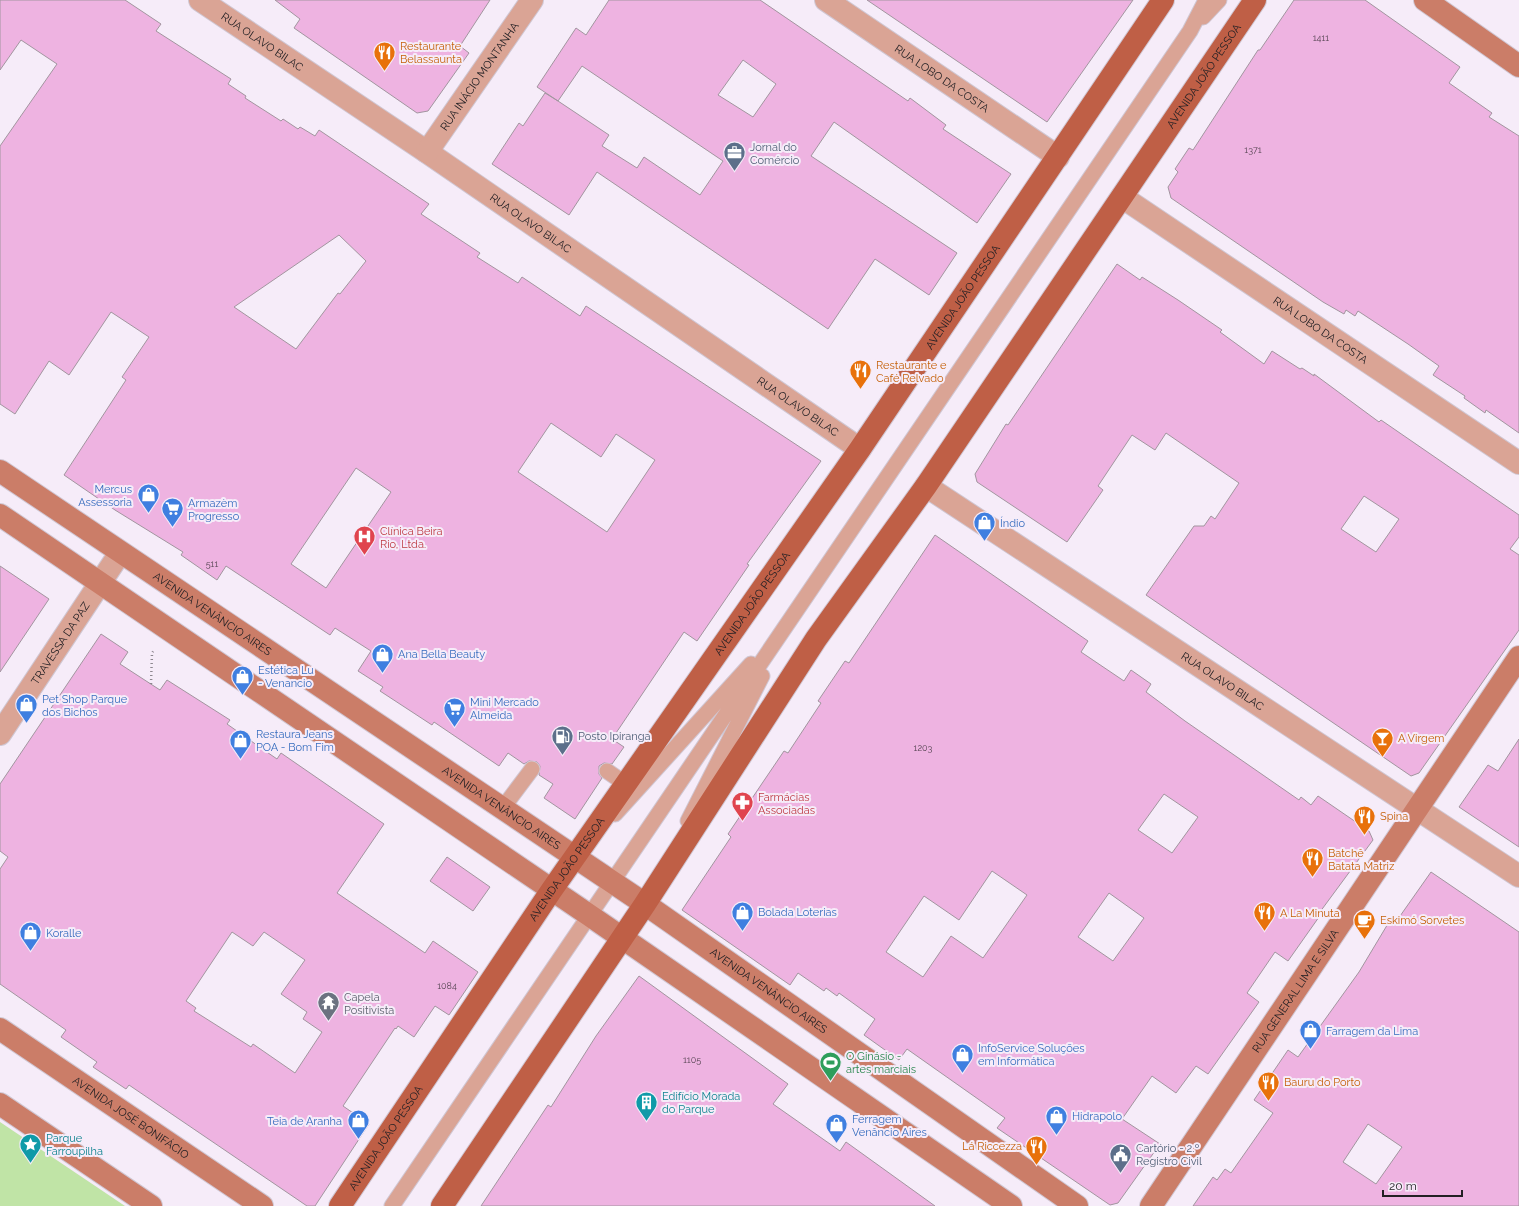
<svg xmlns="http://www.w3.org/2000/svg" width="1519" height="1206" viewBox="0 0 1519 1206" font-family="Raleway,sans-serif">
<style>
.green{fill:#c0e4a6}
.building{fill:#eeb3e1;stroke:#a2959f;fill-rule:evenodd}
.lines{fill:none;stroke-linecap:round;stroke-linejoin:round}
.lane-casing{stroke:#d0c7d3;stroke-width:17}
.street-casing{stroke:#d0c7d3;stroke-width:24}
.secondary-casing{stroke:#d0c7d3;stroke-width:24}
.primary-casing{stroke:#d0c7d3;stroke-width:24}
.path{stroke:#8d878f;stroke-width:2.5;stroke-dasharray:1 3;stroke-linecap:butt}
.lane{stroke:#daa495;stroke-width:15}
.street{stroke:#daa495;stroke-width:22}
.secondary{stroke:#cb7d68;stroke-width:22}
.primary{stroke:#bf5f46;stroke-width:22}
.labels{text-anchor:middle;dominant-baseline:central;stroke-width:4;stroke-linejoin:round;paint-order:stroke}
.number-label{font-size:9px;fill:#564553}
.street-label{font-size:11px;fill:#232024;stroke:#f6ecf9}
.food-label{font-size:11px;fill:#c56008;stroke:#f6ecf9;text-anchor:start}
.service-label{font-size:11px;fill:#4e5e75;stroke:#f6ecf9;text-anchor:start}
.shop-label{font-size:11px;fill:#366cbe;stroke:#f6ecf9;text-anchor:start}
.health-label{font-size:11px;fill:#be3a42;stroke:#f6ecf9;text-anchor:start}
.worship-label{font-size:11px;fill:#5b616d;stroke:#f6ecf9;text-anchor:start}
.leisure-label{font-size:11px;fill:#27864d;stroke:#f6ecf9;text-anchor:start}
.culture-label{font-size:11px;fill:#0d838f;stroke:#f6ecf9;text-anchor:start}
</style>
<rect width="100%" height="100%" fill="#f6ecf9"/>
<path class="green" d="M0 1122 125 1206H0Z"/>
<path class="building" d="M0 0H125L161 24 156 31 231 79 228 84 246 96 245 98 281 121 283 119 298 129 300 127 315 136 319 130 429 204 421 214 480 253 477 257 518 283 522 277 580 316 586 306 821 461 747 564 749 565 697 641 684 632 612 739 624 747 612 764 604 763 599 766V774L602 778 575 819 544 798 553 784 539 775 540 766 537 762 529 761 524 764 508 753 499 766 434 722 432 725 380 691 383 687 358 671 371 651 335 628 330 635 226 566 217 580 181 555 183 552 115 510 64 475 126 380 122 377 149 337 111 312 69 375 49 361 15 414 0 404V146L57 64 21 40 0 70ZM339 235 366 261 340 294 338 293 296 349 234 307ZM551 423 601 457 616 434 655 460 607 532 518 472ZM356 468 391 492 326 588 291 564Z
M275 0H490L460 46 469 53 428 111 417 113 294 28 300 19Z
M609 0H760L908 101 910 98 946 125 943 129 1011 174 977 223 834 122 811 156 957 253 929 295 875 259 828 329 597 172 569 215 492 164 519 123 523 126 545 93 558 101 537 87 576 28 586 35ZM743 60 776 84 753 117 718 95ZM582 66 723 161 700 195 644 157 637 168 602 146 609 135 558 101Z
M867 0H1133L1047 122Z
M1294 0H1365L1460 67 1449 83 1492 113 1489 117 1519 136V433L1486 410 1485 413 1464 398 1465 396 1433 375 1439 366 1408 344 1358 311 1355 316 1346 310 1344 314 1323 302 1171 198 1168 187 1178 172 1175 169 1189 148 1193 150 1258 50H1260Z
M1117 264 1140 280 1142 277 1178 300 1222 330 1220 332 1264 364 1272 351 1300 369 1302 368 1314 376V374L1379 422 1381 420 1519 515V537L1510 549 1519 555V630L1419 773 1411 776 1146 595 1194 526H1204L1211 516 1215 519 1239 483 1166 433 1155 450 1132 435 1098 486 1103 490 1067 542 977 482 975 474 1006 424 1008 425ZM1364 496 1399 519 1376 552 1341 529Z
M935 535 1088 641 1081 652 1124 681 1131 670 1151 684 1146 692 1185 721 1299 800 1301 797 1311 805 1318 796 1369 831 1373 840 1317 916 1319 917 1288 961 1275 952 1247 993 1259 1002 1208 1074 1196 1066 1176 1093 1152 1076 1122 1119 1160 1144 1118 1203 1110 1205 997 1128 1005 1118 907 1049 899 1060 864 1035 875 1019 839 993 837 996 826 988 824 991 798 973 790 985 682 910 731 837 728 834 763 782 784 751 788 753 821 703 818 701 845 661 849 663ZM1164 794 1198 817 1172 853 1138 830ZM992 871 1027 895 983 958 951 936 923 977 886 952 924 896 959 920ZM1109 893 1144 918 1113 961 1078 937Z
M0 566 49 599 0 672Z
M101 634 128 652 120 664 160 690 167 680 230 720 227 724 261 748 277 759 281 753 384 824 337 893 425 953 433 941 478 972 449 1015 435 1006 414 1037 398 1026 396 1029 395 1028 343 1106 369 1124 315 1206H307L129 1085 126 1089 93 1067 97 1062 61 1037 66 1030 0 984V869L8 857 0 851V784ZM232 932 253 946 264 932 305 960 281 994 307 1012 303 1019 322 1032 295 1073 253 1044 251 1047 194 1011 196 1008 186 1001Z
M1519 739V847L1459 807 1488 765 1498 771Z
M447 857 490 887 473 911 430 881Z
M1431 872 1519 932V1206H1193L1213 1177 1217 1180 1225 1169 1231 1173 1273 1113 1254 1100 1288 1050 1298 1057 1359 972 1389 922 1393 926ZM1368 1124 1402 1147 1376 1184 1343 1162Z
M639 976 788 1084 773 1104 840 1151 846 1142 935 1206H481L548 1105 551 1107 596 1036Z"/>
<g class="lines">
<defs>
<path id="lane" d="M1203 17 1219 0
M607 771 627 785
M502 809 532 769
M615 814 751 664
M688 821 762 676
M392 1206 1190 31 1206 0"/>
<g id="street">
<path id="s1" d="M200 0 427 152 860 449"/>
<path id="s2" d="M826 0 1058 157"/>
<path id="s3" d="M427 152 532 0"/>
<path id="s4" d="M1122 197 1519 463"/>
<path id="s5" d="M926 486 1519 876"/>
<path id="s6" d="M0 734 120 553"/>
</g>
<g id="secondary">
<path d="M1425 0 1519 66"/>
<path id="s7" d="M0 471 645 904 1077 1206"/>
<path d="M0 515 589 915 1011 1206"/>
<path id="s8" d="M0 1029 262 1206"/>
<path d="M0 1104 151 1206"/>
<path id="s9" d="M1151 1206 1519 657"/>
</g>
<g id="primary">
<path id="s10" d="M340 1206 551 891 860 449 1163 0"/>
<path id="s11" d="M442 1206 645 904 816 639 926 486 1255 0"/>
</g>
</defs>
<use href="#lane" class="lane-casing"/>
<use href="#street" class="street-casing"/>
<use href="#secondary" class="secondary-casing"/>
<use href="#primary" class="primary-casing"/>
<path class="path" d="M151 684 152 653 154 650"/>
<use href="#lane" class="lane"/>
<use href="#street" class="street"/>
<use href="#secondary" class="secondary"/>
<use href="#primary" class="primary"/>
</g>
<defs>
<symbol id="restaurant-pin" viewBox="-11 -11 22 30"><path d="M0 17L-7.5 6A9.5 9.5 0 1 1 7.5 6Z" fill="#e8710a" stroke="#f6ecf9"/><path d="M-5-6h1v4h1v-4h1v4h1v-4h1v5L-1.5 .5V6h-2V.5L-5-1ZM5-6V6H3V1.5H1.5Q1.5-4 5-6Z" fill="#fff"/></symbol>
<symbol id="office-pin" viewBox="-11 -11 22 30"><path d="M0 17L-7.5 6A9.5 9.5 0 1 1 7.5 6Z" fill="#5c6f8a" stroke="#f6ecf9"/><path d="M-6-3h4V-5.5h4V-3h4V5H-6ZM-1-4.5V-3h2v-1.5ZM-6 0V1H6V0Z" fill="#fff"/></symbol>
<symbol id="shop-pin" viewBox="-11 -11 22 30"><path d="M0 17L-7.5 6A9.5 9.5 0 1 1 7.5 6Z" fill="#3f7fe0" stroke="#f6ecf9"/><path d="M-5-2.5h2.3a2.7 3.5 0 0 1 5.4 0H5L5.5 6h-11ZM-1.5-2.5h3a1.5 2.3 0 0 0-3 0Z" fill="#fff"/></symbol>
<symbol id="supermarket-pin" viewBox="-11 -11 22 30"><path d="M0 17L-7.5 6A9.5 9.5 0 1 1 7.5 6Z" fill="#3f7fe0" stroke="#f6ecf9"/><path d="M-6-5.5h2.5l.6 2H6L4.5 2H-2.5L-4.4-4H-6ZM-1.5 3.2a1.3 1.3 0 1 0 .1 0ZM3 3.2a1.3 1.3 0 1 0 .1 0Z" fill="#fff"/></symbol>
<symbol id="hospital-pin" viewBox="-11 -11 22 30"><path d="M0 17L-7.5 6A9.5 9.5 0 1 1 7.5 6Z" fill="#e0444e" stroke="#f6ecf9"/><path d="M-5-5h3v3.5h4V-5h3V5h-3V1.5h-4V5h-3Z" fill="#fff"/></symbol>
<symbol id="fuel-pin" viewBox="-11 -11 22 30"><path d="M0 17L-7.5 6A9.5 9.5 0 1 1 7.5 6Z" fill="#5c6f8a" stroke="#f6ecf9"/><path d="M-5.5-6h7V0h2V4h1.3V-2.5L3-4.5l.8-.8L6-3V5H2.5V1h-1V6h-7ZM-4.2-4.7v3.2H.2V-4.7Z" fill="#fff"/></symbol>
<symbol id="bar-pin" viewBox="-11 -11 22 30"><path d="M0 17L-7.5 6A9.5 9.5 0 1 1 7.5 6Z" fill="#e8710a" stroke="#f6ecf9"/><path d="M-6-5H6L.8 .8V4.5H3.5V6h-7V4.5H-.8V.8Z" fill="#fff"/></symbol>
<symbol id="pharmacy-pin" viewBox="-11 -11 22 30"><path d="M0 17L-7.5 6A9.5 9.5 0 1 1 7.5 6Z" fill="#e0444e" stroke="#f6ecf9"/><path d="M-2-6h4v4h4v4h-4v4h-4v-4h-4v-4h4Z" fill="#fff"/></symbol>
<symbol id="cafe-pin" viewBox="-11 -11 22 30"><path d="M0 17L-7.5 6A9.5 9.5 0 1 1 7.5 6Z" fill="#e8710a" stroke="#f6ecf9"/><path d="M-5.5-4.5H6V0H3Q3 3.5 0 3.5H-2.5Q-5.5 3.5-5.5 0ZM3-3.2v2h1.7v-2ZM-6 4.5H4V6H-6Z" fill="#fff"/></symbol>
<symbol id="temple-pin" viewBox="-11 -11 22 30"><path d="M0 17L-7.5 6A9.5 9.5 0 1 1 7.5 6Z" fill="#6b7280" stroke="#f6ecf9"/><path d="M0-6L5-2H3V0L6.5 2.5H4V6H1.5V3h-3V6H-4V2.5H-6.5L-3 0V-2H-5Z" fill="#fff"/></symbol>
<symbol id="stadium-pin" viewBox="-11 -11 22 30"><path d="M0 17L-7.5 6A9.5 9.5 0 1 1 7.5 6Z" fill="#2e9e5b" stroke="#f6ecf9"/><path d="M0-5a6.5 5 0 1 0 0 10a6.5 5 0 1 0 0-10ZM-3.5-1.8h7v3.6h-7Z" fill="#fff"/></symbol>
<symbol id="building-pin" viewBox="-11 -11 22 30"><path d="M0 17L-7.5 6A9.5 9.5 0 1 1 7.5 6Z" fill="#0f9aa8" stroke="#f6ecf9"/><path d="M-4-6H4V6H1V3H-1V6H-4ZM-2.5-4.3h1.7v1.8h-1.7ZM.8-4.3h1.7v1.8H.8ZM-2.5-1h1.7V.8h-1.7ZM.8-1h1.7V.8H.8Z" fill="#fff"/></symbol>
<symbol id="sight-pin" viewBox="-11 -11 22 30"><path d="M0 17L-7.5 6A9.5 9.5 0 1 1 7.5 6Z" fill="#0f9aa8" stroke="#f6ecf9"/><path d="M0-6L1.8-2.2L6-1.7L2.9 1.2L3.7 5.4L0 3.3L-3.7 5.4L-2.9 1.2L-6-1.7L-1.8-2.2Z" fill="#fff"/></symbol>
<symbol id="civic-pin" viewBox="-11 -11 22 30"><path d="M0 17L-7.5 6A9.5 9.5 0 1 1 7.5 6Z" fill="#5c6f8a" stroke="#f6ecf9"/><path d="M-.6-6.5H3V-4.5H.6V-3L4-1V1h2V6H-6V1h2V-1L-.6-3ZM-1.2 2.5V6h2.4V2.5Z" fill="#fff"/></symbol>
</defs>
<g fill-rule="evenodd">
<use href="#restaurant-pin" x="372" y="40" width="25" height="34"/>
<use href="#office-pin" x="722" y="140" width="25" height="34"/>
<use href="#restaurant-pin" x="848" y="358" width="25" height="34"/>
<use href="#shop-pin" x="136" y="482" width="25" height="34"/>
<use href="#supermarket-pin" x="160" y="496" width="25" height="34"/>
<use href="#shop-pin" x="972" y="510" width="25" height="34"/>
<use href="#hospital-pin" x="352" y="524" width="25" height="34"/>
<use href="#shop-pin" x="370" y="642" width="25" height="34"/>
<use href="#shop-pin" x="230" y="664" width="25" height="34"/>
<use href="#shop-pin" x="14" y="692" width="25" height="34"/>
<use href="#supermarket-pin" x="442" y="696" width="25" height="34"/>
<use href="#fuel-pin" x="550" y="724" width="25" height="34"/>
<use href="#bar-pin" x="1370" y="726" width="25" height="34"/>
<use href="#shop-pin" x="228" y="728" width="25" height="34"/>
<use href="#pharmacy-pin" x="730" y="790" width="25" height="34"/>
<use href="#restaurant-pin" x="1352" y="804" width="25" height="34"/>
<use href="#restaurant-pin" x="1300" y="846" width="25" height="34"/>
<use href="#shop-pin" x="730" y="900" width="25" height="34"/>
<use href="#restaurant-pin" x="1252" y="900" width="25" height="34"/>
<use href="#cafe-pin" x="1352" y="908" width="25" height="34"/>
<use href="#shop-pin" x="18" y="920" width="25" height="34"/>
<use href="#temple-pin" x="316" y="990" width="25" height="34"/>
<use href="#shop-pin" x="1298" y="1018" width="25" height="34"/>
<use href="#shop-pin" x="950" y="1042" width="25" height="34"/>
<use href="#stadium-pin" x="818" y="1050" width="25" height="34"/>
<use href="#restaurant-pin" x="1256" y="1070" width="25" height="34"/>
<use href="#building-pin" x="634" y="1090" width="25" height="34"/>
<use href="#shop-pin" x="1044" y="1104" width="25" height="34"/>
<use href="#shop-pin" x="346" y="1108" width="25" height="34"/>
<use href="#shop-pin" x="824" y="1112" width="25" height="34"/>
<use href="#sight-pin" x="18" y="1132" width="25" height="34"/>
<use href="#restaurant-pin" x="1024" y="1134" width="25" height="34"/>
<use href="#civic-pin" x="1108" y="1142" width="25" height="34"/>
</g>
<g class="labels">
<g class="number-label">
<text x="1321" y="38">1411</text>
<text x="1253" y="150">1371</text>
<text x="212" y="564">511</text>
<text x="923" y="748">1203</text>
<text x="447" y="986">1084</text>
<text x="692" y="1060">1105</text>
</g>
<g class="street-label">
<text stroke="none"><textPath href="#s1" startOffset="75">RUA OLAVO BILAC</textPath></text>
<text stroke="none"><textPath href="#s3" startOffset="92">RUA INÁCIO MONTANHA</textPath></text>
<text stroke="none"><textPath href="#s11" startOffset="1363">AVENIDA JOÃO PESSOA</textPath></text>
<text stroke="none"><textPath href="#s2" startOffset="140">RUA LOBO DA COSTA</textPath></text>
<text stroke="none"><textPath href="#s1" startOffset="399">RUA OLAVO BILAC</textPath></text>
<text stroke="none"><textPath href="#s10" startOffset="1102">AVENIDA JOÃO PESSOA</textPath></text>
<text stroke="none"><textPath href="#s4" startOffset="239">RUA LOBO DA COSTA</textPath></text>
<text stroke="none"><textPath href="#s1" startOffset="723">RUA OLAVO BILAC</textPath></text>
<text stroke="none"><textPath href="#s10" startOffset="730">AVENIDA JOÃO PESSOA</textPath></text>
<text stroke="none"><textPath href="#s7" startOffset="256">AVENIDA VENÂNCIO AIRES</textPath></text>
<text stroke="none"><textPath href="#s6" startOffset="109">TRAVESSA DA PAZ</textPath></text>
<text stroke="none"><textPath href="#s5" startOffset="355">RUA OLAVO BILAC</textPath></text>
<text stroke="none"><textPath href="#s7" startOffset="604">AVENIDA VENÂNCIO AIRES</textPath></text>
<text stroke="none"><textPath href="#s10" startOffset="406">AVENIDA JOÃO PESSOA</textPath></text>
<text stroke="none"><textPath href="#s7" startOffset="928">AVENIDA VENÂNCIO AIRES</textPath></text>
<text stroke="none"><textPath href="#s9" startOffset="259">RUA GENERAL LIMA E SILVA</textPath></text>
<text stroke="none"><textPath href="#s8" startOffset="158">AVENIDA JOSÉ BONIFÁCIO</textPath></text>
<text stroke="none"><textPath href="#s10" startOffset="82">AVENIDA JOÃO PESSOA</textPath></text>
</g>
<g class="food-label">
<text x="400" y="46">Restaurante<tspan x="400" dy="13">Belassaunta</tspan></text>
<text x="876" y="365">Restaurante e<tspan x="876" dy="13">Café Relvado</tspan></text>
<text x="1398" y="738">A Virgem</text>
<text x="1380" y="816">Spina</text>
<text x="1328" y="853">Batchê<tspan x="1328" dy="13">Batata Matriz</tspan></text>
<text x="1280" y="913">A La Minuta</text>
<text x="1380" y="920">Eskimó Sorvetes</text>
<text x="1284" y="1082">Bauru do Porto</text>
<text x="1022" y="1146" text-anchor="end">Lá Riccezza</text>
</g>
<g class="service-label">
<text x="750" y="147">Jornal do<tspan x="750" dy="13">Comércio</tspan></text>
<text x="578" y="736">Posto Ipiranga</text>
<text x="1136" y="1148">Cartório - 2.º<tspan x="1136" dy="13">Registro Civil</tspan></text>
</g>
<g class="shop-label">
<text x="132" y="489" text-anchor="end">Mercus<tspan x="132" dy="13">Assessoria</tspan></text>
<text x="188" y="503">Armazèm<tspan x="188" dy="13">Progresso</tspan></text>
<text x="1000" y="523">Índio</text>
<text x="398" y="654">Ana Bella Beauty</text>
<text x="258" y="670">Estética Lu<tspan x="258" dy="13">- Venancio</tspan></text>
<text x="42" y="699">Pet Shop Parque<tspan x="42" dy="13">dos Bichos</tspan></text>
<text x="470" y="702">Mini Mercado<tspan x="470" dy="13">Almeida</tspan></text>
<text x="256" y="734">Restaura Jeans<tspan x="256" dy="13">POA - Bom Fim</tspan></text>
<text x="758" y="912">Bolada Loterias</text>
<text x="46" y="933">Koralle</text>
<text x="1326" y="1031">Farragem da Lima</text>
<text x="978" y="1048">InfoService Soluções<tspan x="978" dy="13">em Informática</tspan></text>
<text x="1072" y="1116">Hidrapolo</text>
<text x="852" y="1119">Ferragem<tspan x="852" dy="13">Venâncio Aires</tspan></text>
<text x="342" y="1121" text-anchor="end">Teia de Aranha</text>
</g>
<g class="health-label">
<text x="380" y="531">Clínica Beira<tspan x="380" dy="13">Rio, Ltda.</tspan></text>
<text x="758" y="797">Farmácias<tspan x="758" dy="13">Associadas</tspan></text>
</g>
<g class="worship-label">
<text x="344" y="997">Capela<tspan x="344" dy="13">Positivista</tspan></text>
</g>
<g class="leisure-label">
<text x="846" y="1056">O Ginásio -<tspan x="846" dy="13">artes marciais</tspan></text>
</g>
<g class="culture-label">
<text x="662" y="1096">Edifício Morada<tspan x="662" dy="13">do Parque</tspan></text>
<text x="46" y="1138">Parque<tspan x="46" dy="13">Farroupilha</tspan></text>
</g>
</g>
<path d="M1383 1190v6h79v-6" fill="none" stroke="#232024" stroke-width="2"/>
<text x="1389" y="1190" font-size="12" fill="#232024" stroke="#f6ecf9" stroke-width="3" paint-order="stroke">20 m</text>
</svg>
